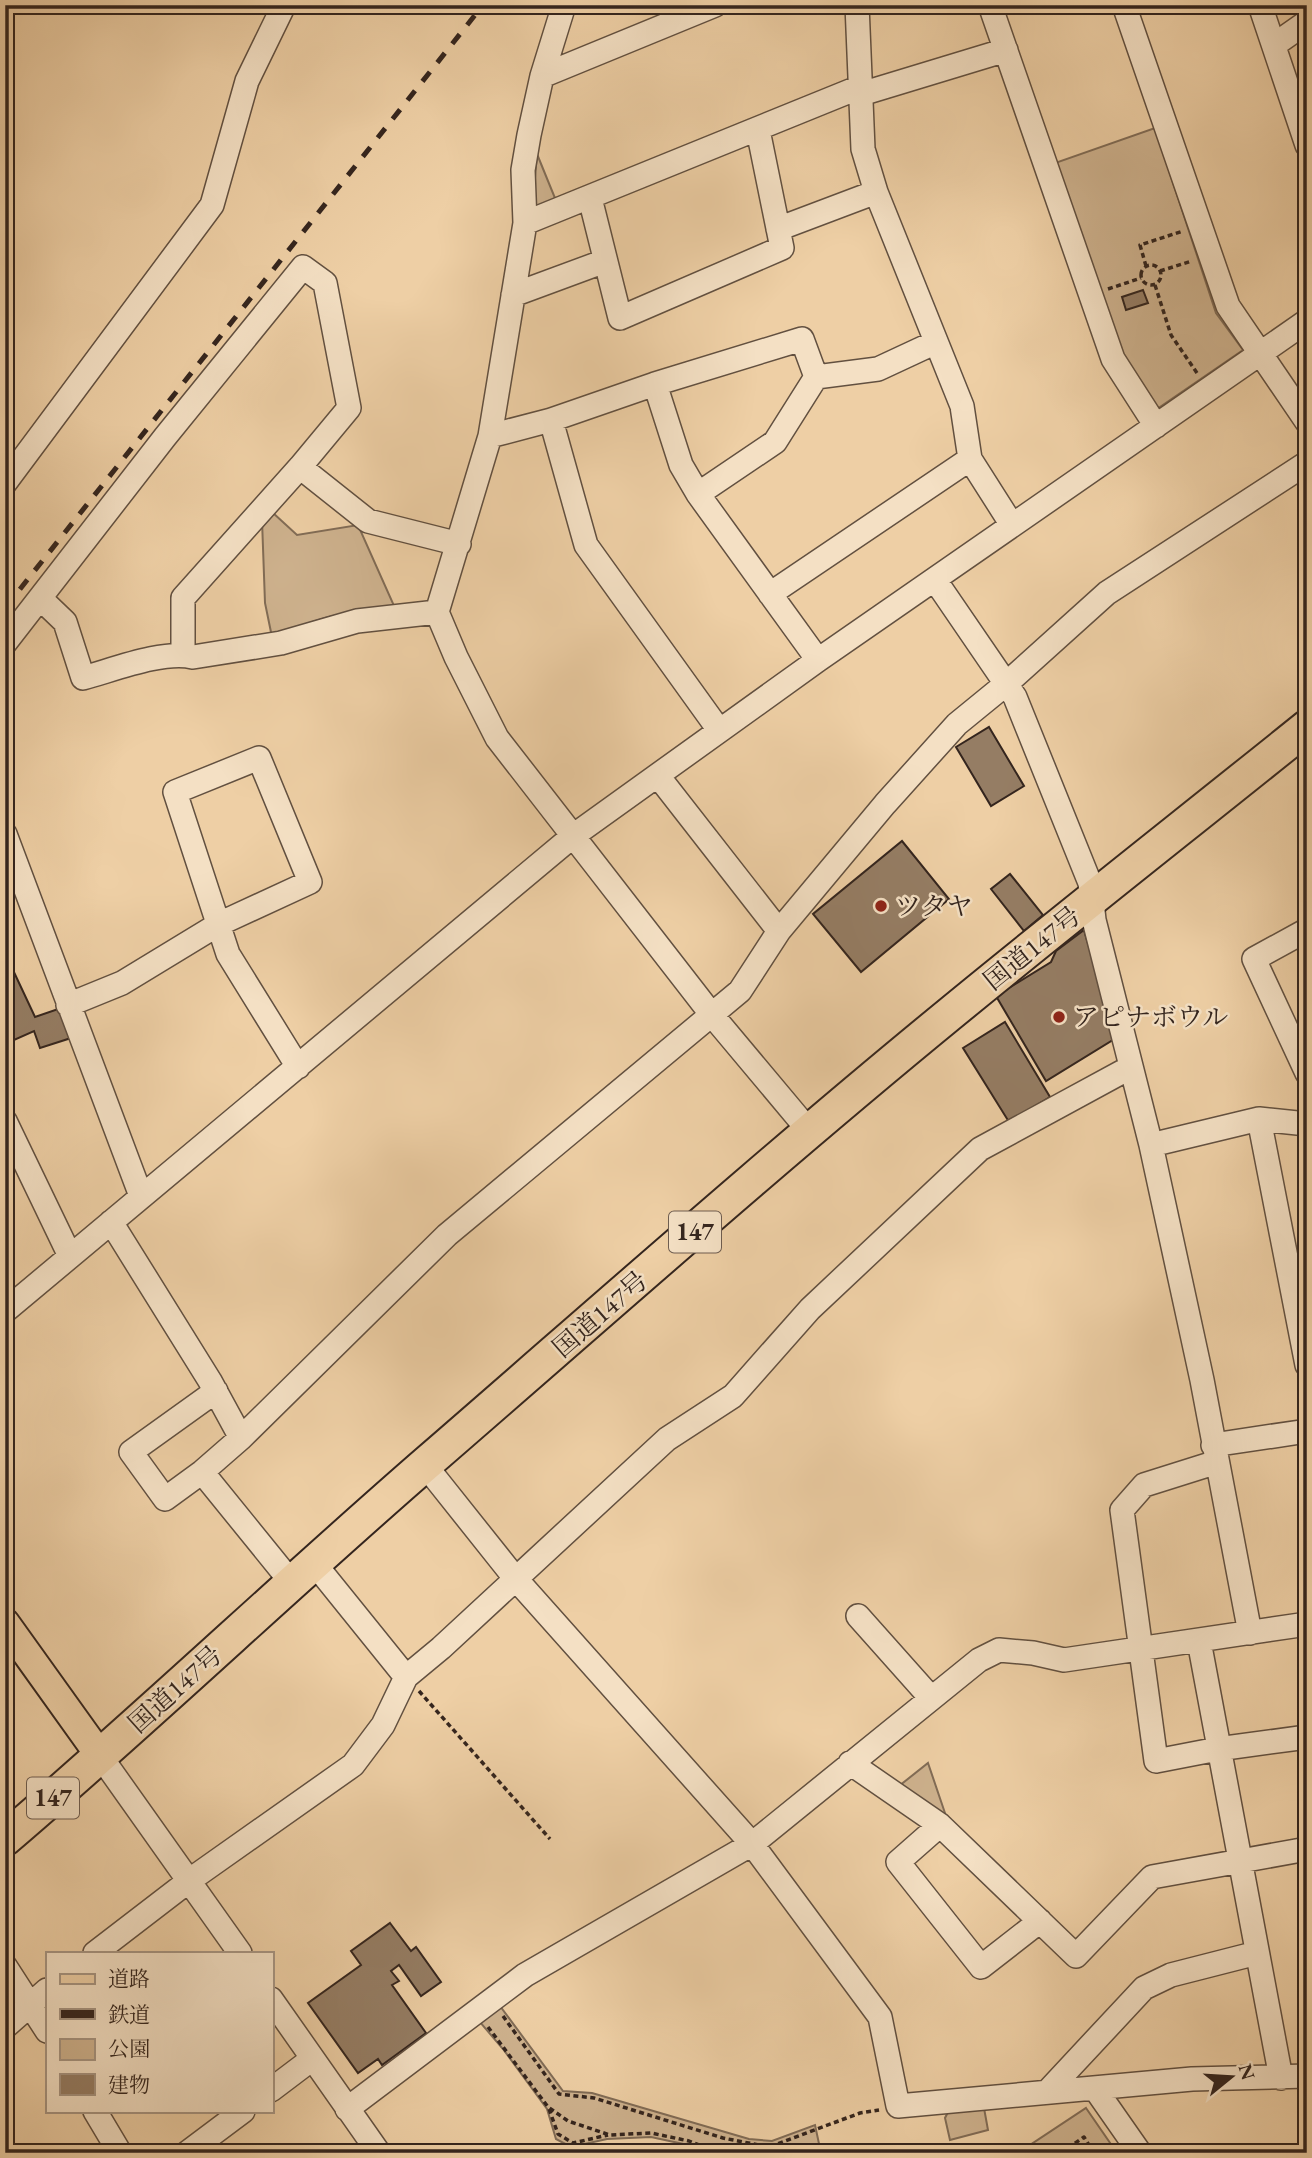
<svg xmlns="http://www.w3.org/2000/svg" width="1312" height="2158" font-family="'EB Garamond','Noto Serif JP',serif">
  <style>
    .green { fill: #ceb28e; stroke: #816c56; stroke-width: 2 }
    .building { fill: #957d64; stroke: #34251e; stroke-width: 2 }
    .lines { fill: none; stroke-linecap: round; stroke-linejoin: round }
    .minor-casing { stroke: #625040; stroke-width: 26 }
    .major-casing { stroke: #34251e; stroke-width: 32 }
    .highway-casing { stroke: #34251e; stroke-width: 37 }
    .path { stroke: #34251e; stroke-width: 3.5; stroke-dasharray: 5 3.5; stroke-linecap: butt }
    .minor { stroke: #f4e0c4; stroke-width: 23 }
    .major { stroke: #eecfa5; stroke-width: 28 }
    .highway { stroke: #eecfa5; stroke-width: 33 }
    .rail { stroke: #34251e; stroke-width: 5; stroke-dasharray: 12 12; stroke-linecap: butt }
    .poi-dot { fill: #8f2418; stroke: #f4e0c4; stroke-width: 2.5 }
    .labels { text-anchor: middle; stroke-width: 5; stroke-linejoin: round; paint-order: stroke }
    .shield { fill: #f4e0c4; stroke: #6e5d50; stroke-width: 2 }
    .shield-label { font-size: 24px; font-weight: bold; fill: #34251e }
    .poi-label { font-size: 26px; fill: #34251e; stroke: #f4e0c4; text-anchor: start }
    .street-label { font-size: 26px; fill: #34251e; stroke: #f4e0c4 }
  </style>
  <rect width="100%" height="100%" fill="#eecfa5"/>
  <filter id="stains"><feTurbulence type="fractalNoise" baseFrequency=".00286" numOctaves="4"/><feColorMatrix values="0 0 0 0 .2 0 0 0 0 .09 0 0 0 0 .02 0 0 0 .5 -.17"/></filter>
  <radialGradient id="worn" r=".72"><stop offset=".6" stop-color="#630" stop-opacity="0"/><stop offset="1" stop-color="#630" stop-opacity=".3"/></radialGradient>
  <path class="green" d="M1155,128l61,185 27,37 -86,59 -35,-53 -67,-193z
    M537,154l20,49 -25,11z
    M272,512l25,23 61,-10 37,83c-50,2 -77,10 -123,29l-7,-34 -3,-83z
    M928,1763l18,53 -47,-30z
    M500,2006l63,85 29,2 157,46 23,2 43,-16 6,28h-115l-18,-8 -37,-8 -44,2 -36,8 -15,-8 -9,-30 -44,-60 -24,-28z
    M984,2108l4,22 -38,10 -5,-22 4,-8z
    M1086,2108l31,45h-99z"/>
  <path class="building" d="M1143,290l5,13 -22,7 -4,-13z
    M989,727l35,59 -33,20 -35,-59z
    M902,841l47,58 -88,73 -48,-58z
    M1010,874l33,41 -19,16 -33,-42z
    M1084,930l32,108 -70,43 -50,-85 55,-34 5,-11z
    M5,953l30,64 26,-9 10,30 -31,10 -6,-17 -29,13z
    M1005,1022l45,75 -41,25 -46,-74z
    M390,1923l21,28 5,-4 25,35 -20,14 -22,-31 -8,6 8,10 -7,4 34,48 -44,32 -4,-6 -20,14 -50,-70 53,-38 -10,-14z"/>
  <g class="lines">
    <g class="minor-casing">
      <path id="minor" d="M564,5l-22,71 -13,59 -6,35 2,53 -35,213 -53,176 19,45 41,81 215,277 98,117
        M857,5l6,144 13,43 86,214 8,53 42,66
        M990,5l123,354 43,67
        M1124,5l104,301 79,116
        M1260,5l47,140
        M1274,45l33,-23
        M542,76l173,-71
        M590,198l30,120 162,-70 -24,-118
        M525,223l335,-136 11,4 135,-41
        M778,229l98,-37
        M513,295l92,-34
        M655,384l26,81 17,29 120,166
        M551,420l35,125 133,185
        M490,436l61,-16 104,-36 147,-45 14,38 62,-8 58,-27
        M300,467l68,54 91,23
        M5,483l207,-278 35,-124 37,-76
        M698,494l77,-52 41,-65
        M935,580l80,117 75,186 4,37 57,225 51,235 48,253
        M770,594l200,-135
        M41,599l24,23 18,56c30,-8 80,-28 110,-21l88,-14 76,-22 80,-9
        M5,643l160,-206 138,-170 22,16 24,125 -49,59 -117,131v57
        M658,776l121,155
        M5,834l136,362
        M1307,930l-53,29 53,114
        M68,1005l54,-22 97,-59 91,-42 -51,-124 -84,34 53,162 70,113
        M1259,1119l48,246
        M5,1121l65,135
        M1151,1145l108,-26 48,5
        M111,1222l99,159 31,57
        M5,1311l568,-475 245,-176 489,-339
        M216,1391l-85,61 34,47 37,-27 39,-34 206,-203 293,-244 39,-60 106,-127 72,-80 49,-40 101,-91 200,-130
        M1213,1445l94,-14
        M1217,1462l-73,23 -22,25 34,251 62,-12 89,-12
        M425,1465l90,113 237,266 128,173 18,89 294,-27 115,-3
        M202,1472l90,111
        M314,1563l92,114
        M858,1616l73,82
        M1199,1641l82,437
        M101,1757l139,196
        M850,1763l90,62 136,131 76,-79 155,-28
        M940,1825l-42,37 83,105 59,-46
        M95,1953l95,-73 163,-115 30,-40 23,-48 35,-29 226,-209 66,-43 77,-87 170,-160 151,-82
        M5,1966l42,65
        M271,1999l108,154
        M5,2027l42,-37
        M271,2090l41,-31
        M1096,2090l44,63
        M1047,2092l97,-104 27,-13 86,-22
        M347,2109l178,-134 227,-131 227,-184 20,-10 34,3 31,7 243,-36
        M95,2111l25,42
        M187,2153l56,-42"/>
    </g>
    <g class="major-casing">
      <path id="major" d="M5,1623l96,134"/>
    </g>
    <g class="highway-casing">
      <path id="highway" d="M5,1839c144,-123 281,-254 424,-378 173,-150 345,-303 522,-448 118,-97 238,-191 356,-286"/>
    </g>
    <path class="path" d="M1141 275a10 10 0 1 1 20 0a10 10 0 1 1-20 0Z
      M1146,266l-6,-21 43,-14
      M1160,271l32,-10
      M1155,285l16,50 26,38
      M1108,289l33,-11
      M419,1691l131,148
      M503,2016l56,78 35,4 129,40 46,9 91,-34 19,-3
      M488,2027l60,80 20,14 42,14 41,-2 38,8 30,12
      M549,2109l9,25 15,9 35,-8
      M516,2153l2,-6
      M1061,2153l23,-16 10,16"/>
    <use href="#minor" class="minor"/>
    <use href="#major" class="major"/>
    <use href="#highway" class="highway"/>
    <path class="rail" d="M5,608l478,-603"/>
  </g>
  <g class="poi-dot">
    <circle cx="881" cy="906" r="7"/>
    <circle cx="1059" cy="1017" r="7"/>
  </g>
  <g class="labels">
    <g class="shield">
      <rect x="669" y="1211.5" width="52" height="41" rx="5"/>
      <rect x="27" y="1777.5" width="52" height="41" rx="5"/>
    </g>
    <g class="shield-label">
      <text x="695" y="1240">147</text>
      <text x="53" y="1806">147</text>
    </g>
    <g class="poi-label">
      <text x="895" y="915">ツタヤ</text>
      <text x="1073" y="1026">アピナボウル</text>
    </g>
    <g class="street-label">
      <text transform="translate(1032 948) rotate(-39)" y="9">国道147号</text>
      <text transform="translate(600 1314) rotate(-41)" y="9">国道147号</text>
      <text transform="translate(175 1689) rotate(-42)" y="9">国道147号</text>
    </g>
  </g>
  <rect width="1312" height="2158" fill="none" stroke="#eecfa5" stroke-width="28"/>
  <rect x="7" y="7" width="1298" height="2144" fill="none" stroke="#34251e" stroke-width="3.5"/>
  <rect x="14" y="14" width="1284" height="2130" fill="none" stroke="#34251e" stroke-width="2"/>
  <rect x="46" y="1952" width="228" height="161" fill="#f4e0c4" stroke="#a79582" stroke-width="2"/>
  <rect x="60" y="1974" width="35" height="10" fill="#eecfa5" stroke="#a79582" stroke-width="2"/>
  <text x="108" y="1986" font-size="21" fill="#34251e">道路</text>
  <rect x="60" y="2009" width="35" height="10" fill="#34251e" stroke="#a79582" stroke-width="2"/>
  <text x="108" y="2022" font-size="21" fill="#34251e">鉄道</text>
  <rect x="60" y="2039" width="35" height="21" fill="#ceb28e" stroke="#a79582" stroke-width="2"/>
  <text x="108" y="2056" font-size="21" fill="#34251e">公園</text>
  <rect x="60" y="2074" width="35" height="21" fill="#957d64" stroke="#a79582" stroke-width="2"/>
  <text x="108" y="2092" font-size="21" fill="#34251e">建物</text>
  <g transform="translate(1231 2077) rotate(72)" stroke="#f4e0c4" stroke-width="5" paint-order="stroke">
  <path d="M0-5L12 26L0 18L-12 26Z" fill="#34251e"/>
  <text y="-10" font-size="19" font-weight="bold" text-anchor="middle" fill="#34251e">N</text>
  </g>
  <rect width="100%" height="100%" filter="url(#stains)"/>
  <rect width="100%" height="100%" fill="url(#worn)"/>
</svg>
